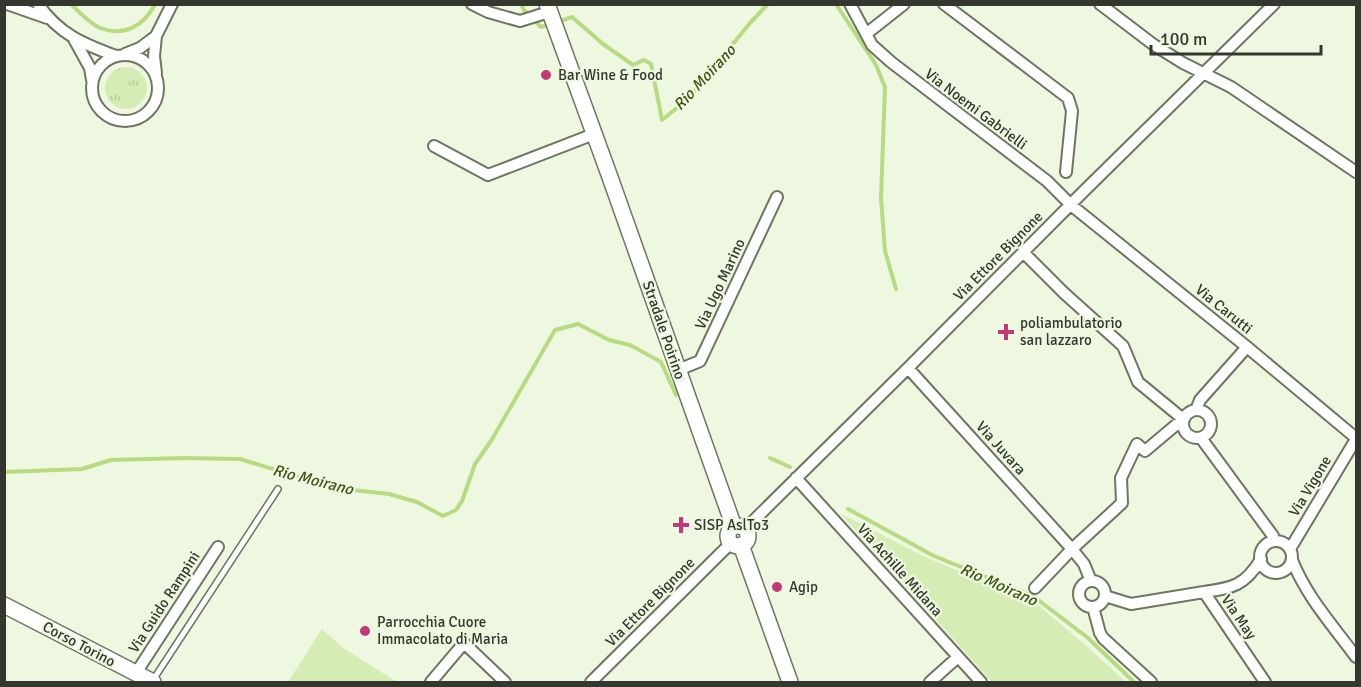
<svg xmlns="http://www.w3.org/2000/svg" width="1361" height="687" font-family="Signika,sans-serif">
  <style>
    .grass { fill: url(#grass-tufts) }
    .green { fill: #d5edb5 }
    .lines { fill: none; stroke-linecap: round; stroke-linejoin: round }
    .stream { stroke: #b7db81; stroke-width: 4 }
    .lane-casing { stroke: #6e7662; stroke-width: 8 }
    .street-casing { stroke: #6e7662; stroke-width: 14 }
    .secondary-casing { stroke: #6e7662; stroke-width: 18 }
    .lane { stroke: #fff; stroke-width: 5 }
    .street { stroke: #fff; stroke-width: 10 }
    .secondary { stroke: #fff; stroke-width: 15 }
    .poi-dot { fill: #c03979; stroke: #eef8e1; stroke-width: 2 }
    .labels { text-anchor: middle; stroke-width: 4.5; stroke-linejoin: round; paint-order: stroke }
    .poi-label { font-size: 15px; fill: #33372e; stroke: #eef8e1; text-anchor: start }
    .street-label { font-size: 15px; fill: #33372e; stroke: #eef8e1 }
    .water-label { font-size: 16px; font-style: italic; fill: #3f5415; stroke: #eef8e1 }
  </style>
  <defs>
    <pattern id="grass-tufts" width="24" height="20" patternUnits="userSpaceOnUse" patternTransform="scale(1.5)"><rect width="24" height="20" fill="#d5edb5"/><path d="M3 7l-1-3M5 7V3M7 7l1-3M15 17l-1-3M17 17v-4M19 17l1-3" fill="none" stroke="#b7cc9c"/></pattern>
  </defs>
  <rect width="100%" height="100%" fill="#eef8e1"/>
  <path class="grass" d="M105 88a21 21 0 1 1 42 0a21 21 0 1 1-42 0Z"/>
  <path class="green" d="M840,513l79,41 32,14 56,22 31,15 53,45 35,32h-134z
    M322,629l21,19 54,34h-109z"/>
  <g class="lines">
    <path class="stream" d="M71,4c9,9 18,19 29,24 24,9 44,-2 55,-24
      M521,4l3,6 17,17 10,-3
      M836,4l40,61 9,22 -4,111 4,53 11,38
      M558,22l14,-5 31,27 30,21 11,-5 7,4 11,56 26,-21 62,-76 18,-19
      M770,458l20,9
      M4,472l78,-3 29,-9 74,-2 55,1 95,29 54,6 28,8 26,14 13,-6 6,-9 13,-37 16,-23 64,-111 23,-6 31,16 21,5 31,17 15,33
      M848,509l86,47 99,40 55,42 46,44"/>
    <g class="lane-casing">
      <path id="lane" d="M153,680l125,-191"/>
    </g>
    <g class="street-casing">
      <path id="street" d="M7,4l40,14
        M38,4c21,30 45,40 78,52
        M472,4l16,8 32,9 29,-9
        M850,4l22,41 19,17 156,119 24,24 176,142 109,91
        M944,4l124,94 4,13 -6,61
        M1100,4l54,41 29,18 48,24 125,85
        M866,34l38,-30
        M74,39l16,29 2,12
        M125,54l15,-6 16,-12
        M92 88a33 33 0 1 1 66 0a33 33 0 1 1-66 0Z
        M156,73l-2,-17 2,-20 16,-32
        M434,146l54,29 106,-41
        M1023,252l41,41 59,53 15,36 45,37 -38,32 -8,-7 -16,34 1,25 -50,46 -37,39
        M908,368l164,181 12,15 7,17
        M678,370l22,-9 77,-164
        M1183 424a14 14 0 1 1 28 0a14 14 0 1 1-28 0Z
        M1196,410l4,-10 47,-53
        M1201,438l72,98v5
        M796,478l185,204
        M745,529l163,-161 176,-177 190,-187
        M1260 557a16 16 0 1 1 32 0a16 16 0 1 1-32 0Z
        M1290,549l66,-110
        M1292,560c14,36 42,67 64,97
        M1079 594a13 13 0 1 1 26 0a13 13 0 1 1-26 0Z
        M1204,592c28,-4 41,-6 57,-33
        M1105,596l26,8 73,-12 61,90
        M1093,607l7,26 3,5 48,44
        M136,673l82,-126
        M431,682l33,-39 41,39
        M591,682l140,-139
        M930,682l28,-25"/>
    </g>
    <g class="secondary-casing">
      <path id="secondary" d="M547,4l64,176 123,347
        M728 536a10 10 0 1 1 20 0a10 10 0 1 1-20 0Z
        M741,545l49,137
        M4,605l149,77"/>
    </g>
    <use href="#lane" class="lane"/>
    <use href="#street" class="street"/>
    <use href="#secondary" class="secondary"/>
  </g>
  <g class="poi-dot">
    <circle cx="546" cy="75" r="6"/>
    <path d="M1003 323h6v6h6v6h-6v6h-6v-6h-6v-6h6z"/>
    <path d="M678 516h6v6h6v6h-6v6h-6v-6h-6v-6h6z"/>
    <circle cx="777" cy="587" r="6"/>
    <circle cx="365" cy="631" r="6"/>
  </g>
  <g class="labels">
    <g class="poi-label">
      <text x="558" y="80">Bar Wine &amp; Food</text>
      <text x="1020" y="328">poliambulatorio<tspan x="1020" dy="17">san lazzaro</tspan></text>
      <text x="694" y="530">SISP AslTo3</text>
      <text x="789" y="592">Agip</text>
      <text x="377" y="627">Parrocchia Cuore<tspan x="377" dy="17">Immacolato di Maria</tspan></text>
    </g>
    <g class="street-label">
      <text transform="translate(976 109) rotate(37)" y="5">Via Noemi Gabrielli</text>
      <text transform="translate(998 256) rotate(-45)" y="5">Via Ettore Bignone</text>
      <text transform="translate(720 284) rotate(-65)" y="5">Via Ugo Marino</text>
      <text transform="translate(1224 309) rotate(39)" y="5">Via Carutti</text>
      <text transform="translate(664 330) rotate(71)" y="5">Stradale Poirino</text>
      <text transform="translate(1001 448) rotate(48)" y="5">Via Juvara</text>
      <text transform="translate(1310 486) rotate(-59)" y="5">Via Vigone</text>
      <text transform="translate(900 570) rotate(48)" y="5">Via Achille Midana</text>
      <text transform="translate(164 602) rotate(-57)" y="5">Via Guido Rampini</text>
      <text transform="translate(650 602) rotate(-45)" y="5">Via Ettore Bignone</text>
      <text transform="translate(1239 617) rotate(56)" y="5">Via May</text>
      <text transform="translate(79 644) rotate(28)" y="5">Corso Torino</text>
    </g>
    <g class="water-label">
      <text transform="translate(704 77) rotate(-47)" y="6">Rio Moirano</text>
      <text transform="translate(313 479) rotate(14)" y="6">Rio Moirano</text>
      <text transform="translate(999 584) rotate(24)" y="6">Rio Moirano</text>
    </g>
  </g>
  <rect width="1361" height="687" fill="none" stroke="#33372e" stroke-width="12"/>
  <path d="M1151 45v9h170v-9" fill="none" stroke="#33372e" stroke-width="3"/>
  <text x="1160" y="45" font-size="18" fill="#33372e" stroke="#eef8e1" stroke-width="4.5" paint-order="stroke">100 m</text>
</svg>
